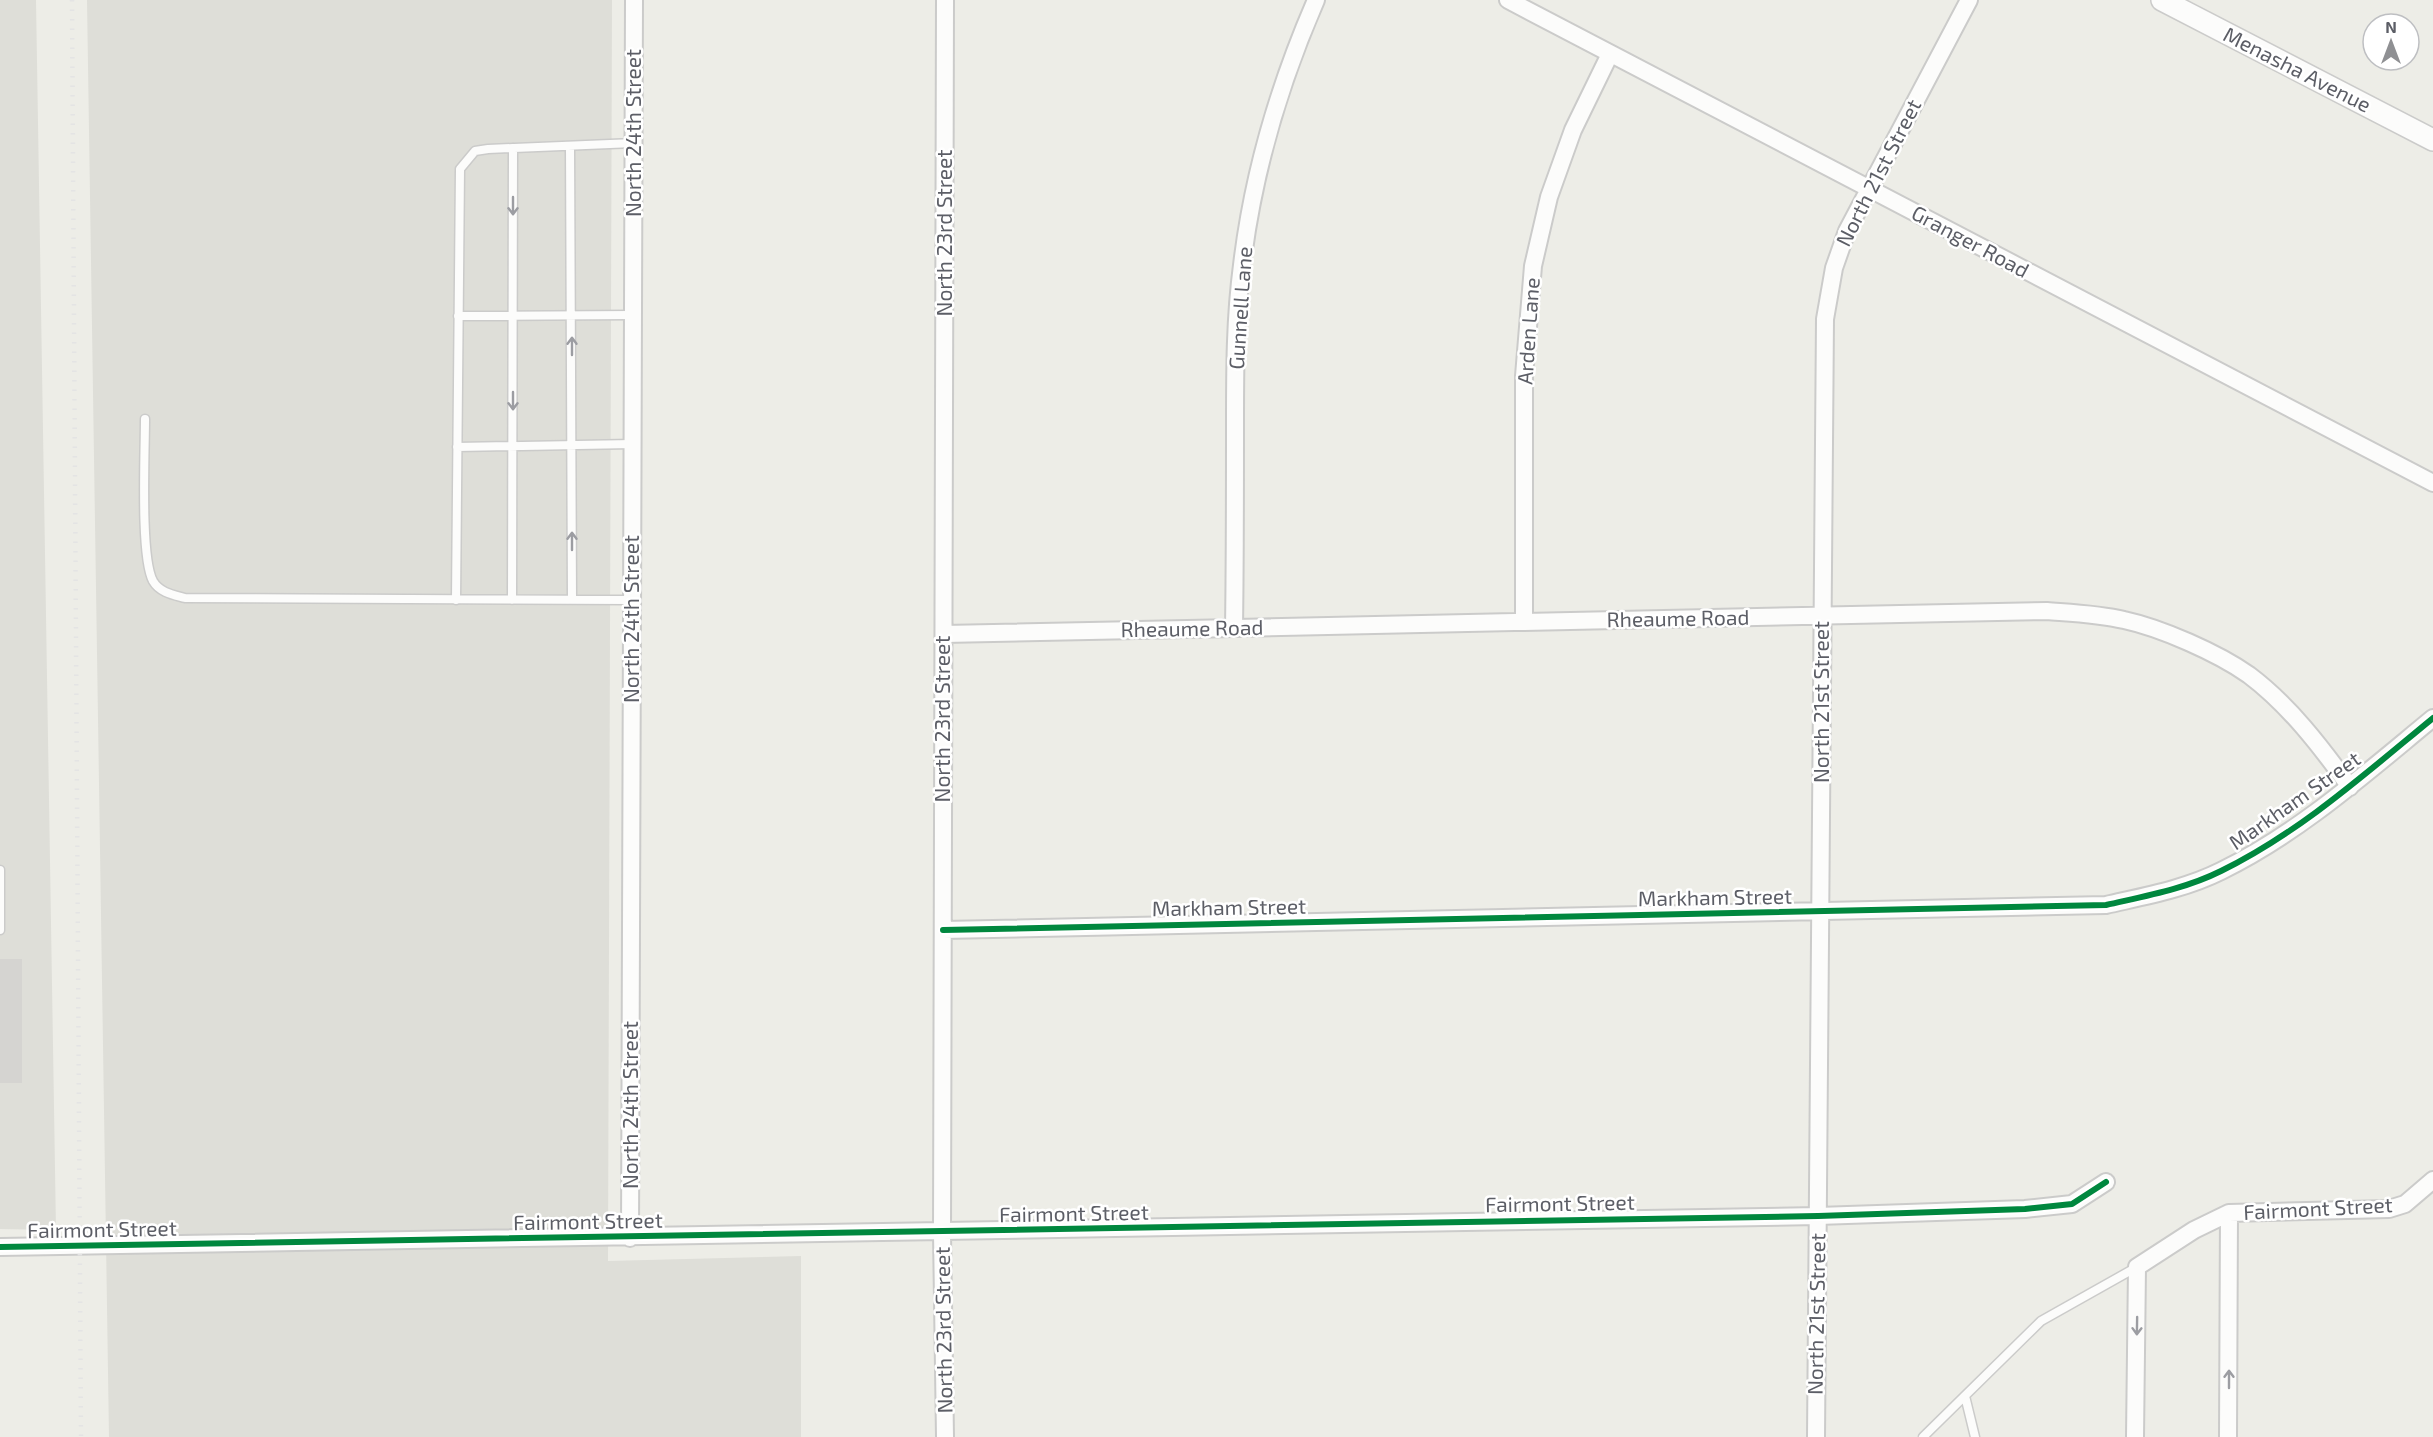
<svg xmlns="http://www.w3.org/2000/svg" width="2433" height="1437" font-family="'Exo 2',sans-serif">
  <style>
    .industrial { fill: #deded8 }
    .building { fill: #d5d4d1 }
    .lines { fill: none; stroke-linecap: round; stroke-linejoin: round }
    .service-casing { stroke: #cbcbca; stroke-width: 11 }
    .minor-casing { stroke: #cbcbca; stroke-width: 20 }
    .tertiary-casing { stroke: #cbcbca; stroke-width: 24 }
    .service { stroke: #fcfcfb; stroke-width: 8 }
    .minor { stroke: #fcfcfb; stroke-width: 16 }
    .tertiary { stroke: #fcfcfb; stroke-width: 21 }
    .rail { stroke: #e4e4e4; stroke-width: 4.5; stroke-dasharray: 1.5 8; stroke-linecap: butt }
    .cycleway-casing { stroke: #fff; stroke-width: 10 }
    .cycleway { stroke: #00873e; stroke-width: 6 }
    .oneway { stroke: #9c9da2 }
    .labels { text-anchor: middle; stroke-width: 5; stroke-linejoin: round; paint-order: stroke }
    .street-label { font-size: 21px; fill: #5c5e66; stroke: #fff }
  </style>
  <rect width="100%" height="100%" fill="#edede7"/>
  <path class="industrial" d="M0,0h36l20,1230 -56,-1z
    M87,0h525l-4,1261 193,-5v181h-692z"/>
  <path class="building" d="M0,959h22v124h-22z"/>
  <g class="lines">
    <g class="service-casing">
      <path id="service" d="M570,146l2,453
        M458,316l175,-1
        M145,419c0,33 -5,138 8,162 7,12 21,14 32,17l447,2
        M457,447l176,-3
        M456,600l4,-431 15,-18 13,-2 146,-6
        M512,600l1,-452
        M0,870v60
        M1965,1396l10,41
        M1923,1437l118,-116 96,-54"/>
    </g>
    <g class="minor-casing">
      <path id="minor" d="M945,0l-3,1233 3,204
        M1508,0l925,483
        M1524,622v-246l9,-110 16,-69 24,-67 37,-76
        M1234,628c1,-68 1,-136 1,-204 0,-53 0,-106 7,-159 11,-92 37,-180 74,-265
        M944,634l1103,-23c26,2 52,3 77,9 37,8 94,33 125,55 40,30 72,72 101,112
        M943,930l1163,-25c39,-9 79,-16 115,-34 78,-38 145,-98 212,-153
        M630,1238l4,-1238
        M0,1247l1818,-31 207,-7 47,-5 34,-22
        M1816,1437l9,-1118 9,-51 13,-37 122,-231
        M2135,1437l2,-170 57,-37 35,-17 160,-4 16,-5 28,-24
        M2228,1437l1,-224"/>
    </g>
    <g class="tertiary-casing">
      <path id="tertiary" d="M2162,0l271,140"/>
    </g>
    <use href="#service" class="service"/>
    <use href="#minor" class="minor"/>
    <use href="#tertiary" class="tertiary"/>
    <path class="rail" d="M72,0l9,1437"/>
    <g class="cycleway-casing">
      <path id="cycleway" d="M943,930l1163,-25c39,-9 79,-16 115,-34 78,-38 145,-98 212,-153
        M0,1247l1818,-31 207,-7 47,-5 34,-22"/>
    </g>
    <use href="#cycleway" class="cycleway"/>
  </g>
  <defs><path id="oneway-shaft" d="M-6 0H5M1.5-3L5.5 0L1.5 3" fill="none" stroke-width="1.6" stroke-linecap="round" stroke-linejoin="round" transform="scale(1.5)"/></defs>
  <g class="oneway">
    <use href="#oneway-shaft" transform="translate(513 206) rotate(90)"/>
    <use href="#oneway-shaft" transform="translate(572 346) rotate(-90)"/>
    <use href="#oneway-shaft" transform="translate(513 401) rotate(90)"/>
    <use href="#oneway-shaft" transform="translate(572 541) rotate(-90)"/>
    <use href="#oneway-shaft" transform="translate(2137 1326) rotate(91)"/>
    <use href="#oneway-shaft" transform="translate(2229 1379) rotate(-90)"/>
  </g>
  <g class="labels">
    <g class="street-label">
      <text transform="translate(2297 70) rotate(27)" y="7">Menasha Avenue</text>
      <text transform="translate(634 133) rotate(-90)" y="7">North 24th Street</text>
      <text transform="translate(1879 173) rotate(-63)" y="7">North 21st Street</text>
      <text transform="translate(945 233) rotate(-90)" y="7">North 23rd Street</text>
      <text transform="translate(1970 242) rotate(28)" y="7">Granger Road</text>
      <text transform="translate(1241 308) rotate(-86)" y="7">Gunnell Lane</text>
      <text transform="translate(1529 331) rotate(-86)" y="7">Arden Lane</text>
      <text transform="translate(632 619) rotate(-90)" y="7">North 24th Street</text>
      <text transform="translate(1678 619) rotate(-1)" y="7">Rheaume Road</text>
      <text transform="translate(1192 629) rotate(-1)" y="7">Rheaume Road</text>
      <text transform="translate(1822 702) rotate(-90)" y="7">North 21st Street</text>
      <text transform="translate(943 719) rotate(-90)" y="7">North 23rd Street</text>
      <text transform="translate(2295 801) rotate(-35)" y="7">Markham Street</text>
      <text transform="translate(1715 898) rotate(-1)" y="7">Markham Street</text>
      <text transform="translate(1229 908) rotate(-1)" y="7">Markham Street</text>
      <text transform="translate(631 1105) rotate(-90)" y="7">North 24th Street</text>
      <text transform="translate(1560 1204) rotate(-1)" y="7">Fairmont Street</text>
      <text transform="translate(2318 1209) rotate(-3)" y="7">Fairmont Street</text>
      <text transform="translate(1074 1214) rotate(-1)" y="7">Fairmont Street</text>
      <text transform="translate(588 1222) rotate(-1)" y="7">Fairmont Street</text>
      <text transform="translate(102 1230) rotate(-1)" y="7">Fairmont Street</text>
      <text transform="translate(1817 1314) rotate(-89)" y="7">North 21st Street</text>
      <text transform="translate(944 1330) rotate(-91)" y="7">North 23rd Street</text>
    </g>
  </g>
  <g transform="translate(2391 42)"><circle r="28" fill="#ffffff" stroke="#bebfc2" stroke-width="1.5"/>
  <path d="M0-4.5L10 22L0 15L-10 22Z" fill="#8f9093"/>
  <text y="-9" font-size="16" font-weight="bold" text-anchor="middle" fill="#5c5e66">N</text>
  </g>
</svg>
